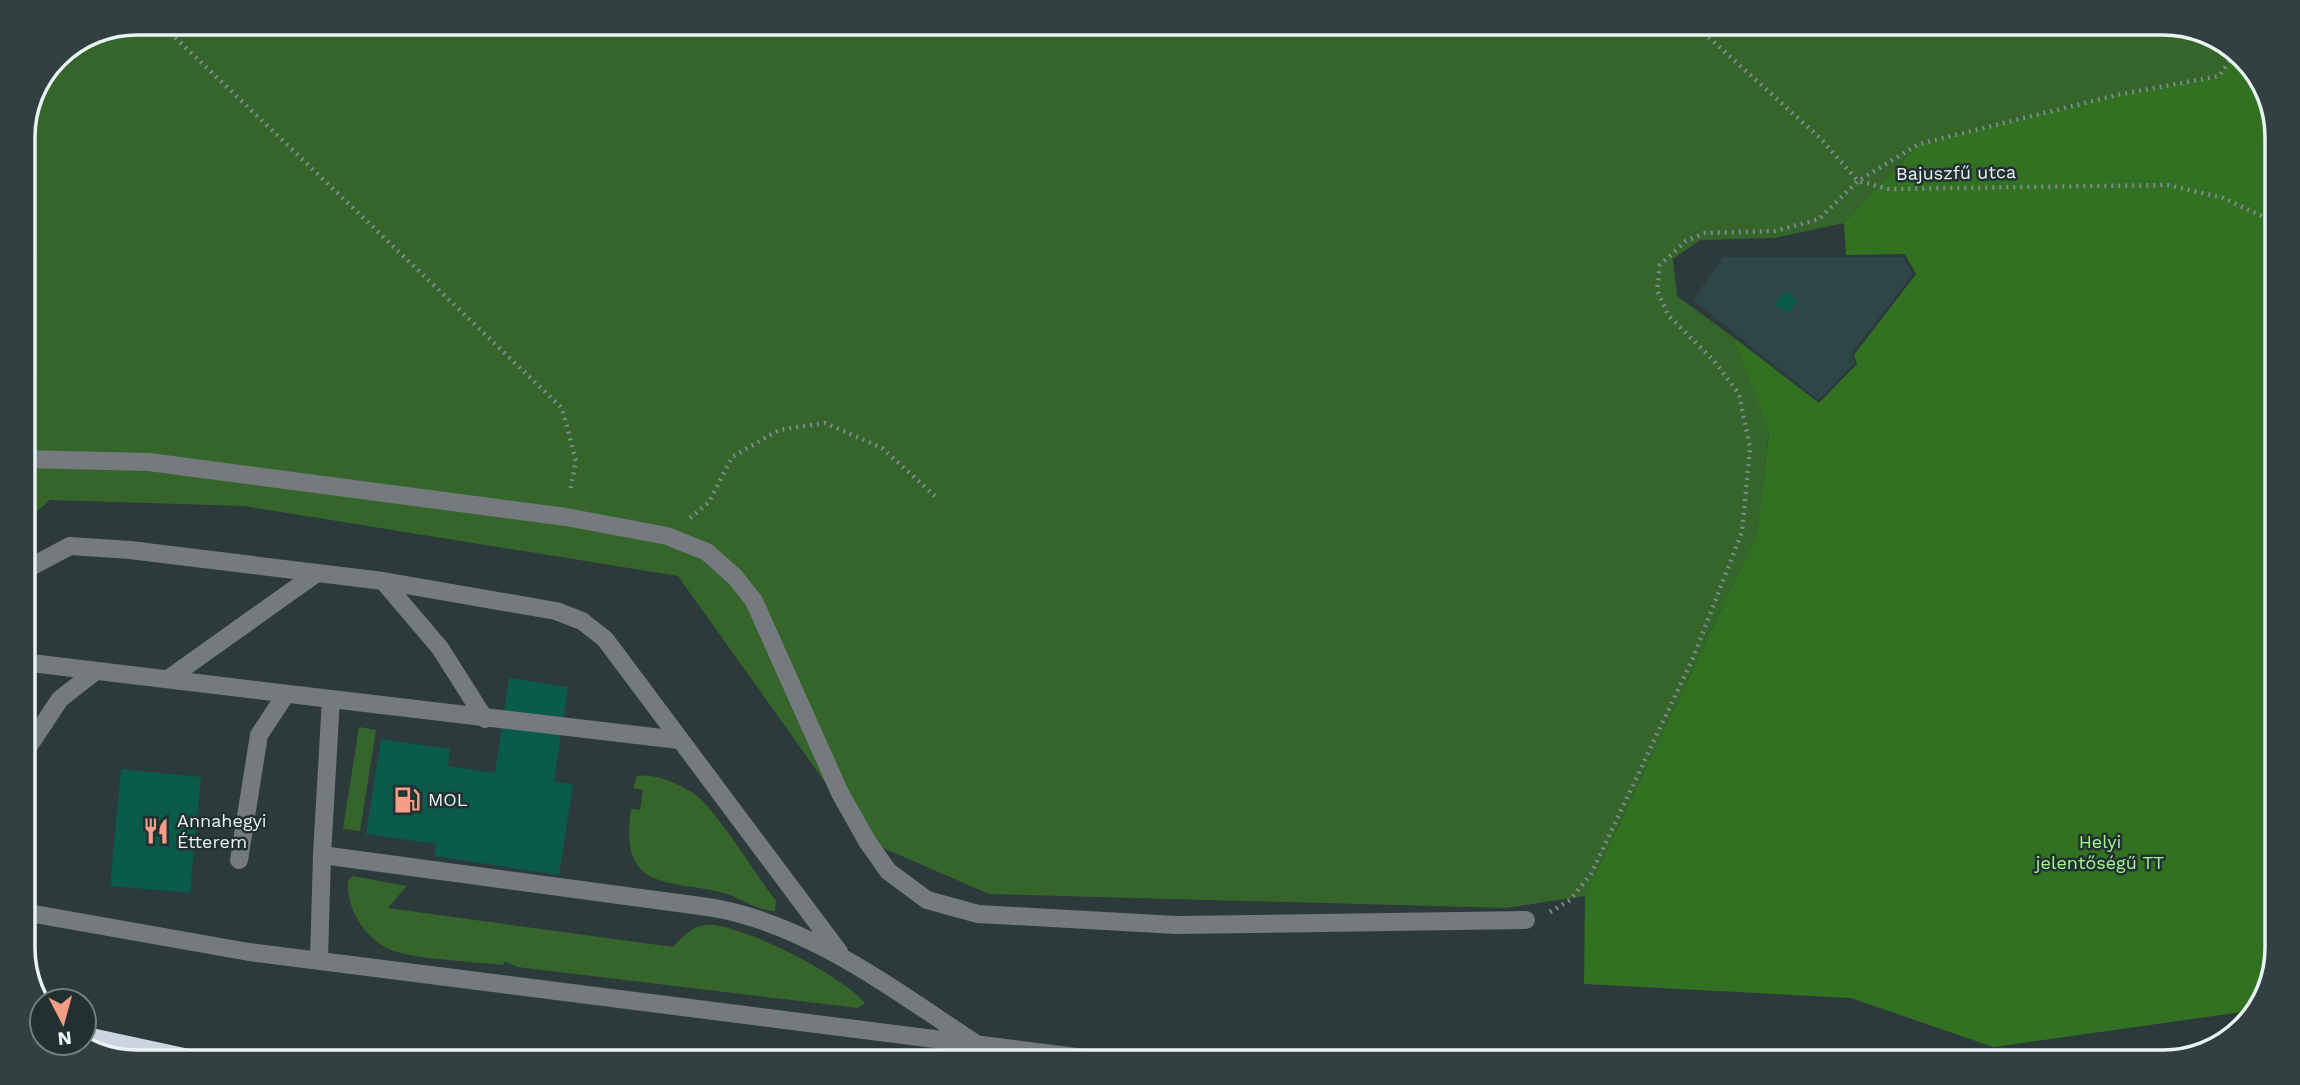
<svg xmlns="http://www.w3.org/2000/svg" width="2300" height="1085" font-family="'Work Sans',sans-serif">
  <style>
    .built { fill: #2f4648 }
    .green { fill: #35652a }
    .forest { fill: #327022 }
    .building { fill: #0a5b4b }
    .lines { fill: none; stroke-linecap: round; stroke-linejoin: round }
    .path { stroke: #7d898b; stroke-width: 4.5; stroke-dasharray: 2 5; stroke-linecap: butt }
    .minor { stroke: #757a7e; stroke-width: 18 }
    .highway { stroke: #cad5df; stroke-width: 21 }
    .labels { text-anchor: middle; stroke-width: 5; stroke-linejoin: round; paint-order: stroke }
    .street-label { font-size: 18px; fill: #eaf3f4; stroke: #223032 }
    .poi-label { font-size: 18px; fill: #eaf3f4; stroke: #223032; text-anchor: start }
    .park-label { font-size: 18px; fill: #a5f992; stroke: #223032 }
    .rim { fill: none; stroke: #eaf3f4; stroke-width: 3.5 }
  </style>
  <rect width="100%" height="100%" fill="#2c3a3c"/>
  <path class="built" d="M1723,257h180l10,17 -62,80 4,9 -37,37 -125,-100z"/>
  <path class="green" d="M137,23h2026l50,11 45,39 19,56v819l-11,50 -11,12 -262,37 225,-971 -101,19 -198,49 -75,79 -69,15 -75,2 -27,19 4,37 56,41 36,94 -12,103 -172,362 -79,12 -517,-14 -122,-53 -189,-265 -434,-70 -194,-6 -27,23v-394l33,-73z
    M359,727l17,3 -16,101 -17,-2z
    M637,776c18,-3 41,7 56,17 21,13 65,85 83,108l-1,10c-18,0 -34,-13 -51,-18 -58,-14 -105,-1 -93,-84l9,1 3,-20 -10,-2z
    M353,876l54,10 -19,22 285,39c11,-12 22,-24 40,-22 38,4 128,50 152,78l-7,5 -341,-41 -13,-6v4c-27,-3 -92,-6 -113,-15 -26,-11 -45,-41 -43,-69z"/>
  <path class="forest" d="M2235,53l23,20 19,56v819l-11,50 -11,12 -262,37 -142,-49 -267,-14 1,-88 172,-362 12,-102 -36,-95 86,66 38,-39 -3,-9 62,-81 -11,-20 -59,1 -2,-32 75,-79 198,-49 102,-19z"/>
  <path class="building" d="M1784,291l14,9 -9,13 -14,-8z
    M509,678l59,9 -14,94 19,4 -14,90 -125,-19 2,-12 -70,-10 15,-95 69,10 -2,17 47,7z
    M121,769l80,8 -11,116 -80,-7z"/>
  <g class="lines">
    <path class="path" d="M160,23l402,385 14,53 -6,31
      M1693,23l128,116 37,42 31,8 279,-4 55,13 54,25
      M690,518l19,-16 23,-45 47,-27 46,-7 57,25 53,48
      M23,865l14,24
      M1550,912l20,-12 21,-26 102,-216 49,-126 8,-84 -11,-54 -25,-33 -46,-46 -11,-25 3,-25 26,-24 19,-8 70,-2 44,-12 39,-38 61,-37 198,-49 102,-19 16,-23"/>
    <path class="minor" d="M23,459l126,3 417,55 101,19 40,16 28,25 19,24 86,192 27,48 21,30 39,29 51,14 198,11 350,-5
      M23,571l47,-25 60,4 253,31 173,30 26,10 23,18 234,313
      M383,581l57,67 45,71
      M23,662l308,37 -9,156 386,52c98,15 186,83 267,136
      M168,679l149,-106
      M331,699l348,41
      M23,755l37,-56 36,-28
      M239,860l20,-125 27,-41
      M23,912l226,40 851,108
      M319,959l3,-104"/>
    <path class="highway" d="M84,1037l116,25
      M1100,1060l13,2"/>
  </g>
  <defs>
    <g id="fuel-bare" transform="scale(2.1)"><path d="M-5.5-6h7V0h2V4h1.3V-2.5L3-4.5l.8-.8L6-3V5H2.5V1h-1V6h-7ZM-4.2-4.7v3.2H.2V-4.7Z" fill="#f49e87" stroke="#223032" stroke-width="2.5" paint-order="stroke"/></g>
    <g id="restaurant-bare" transform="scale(2.1)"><path d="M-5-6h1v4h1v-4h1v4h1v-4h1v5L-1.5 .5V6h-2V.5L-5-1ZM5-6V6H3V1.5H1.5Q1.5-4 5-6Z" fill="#f49e87" stroke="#223032" stroke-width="2.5" paint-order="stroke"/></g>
  </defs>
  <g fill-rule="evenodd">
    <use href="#fuel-bare" x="407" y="800"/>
    <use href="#restaurant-bare" x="156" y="831"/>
  </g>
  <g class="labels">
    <g class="street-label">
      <text transform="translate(1956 173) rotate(-1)" y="6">Bajuszfű utca</text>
    </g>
    <g class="poi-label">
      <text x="428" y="806">MOL</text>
      <text x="177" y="827">Annahegyi<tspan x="177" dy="21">Étterem</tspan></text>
    </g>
    <g class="park-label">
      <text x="2100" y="848">Helyi<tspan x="2100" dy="21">jelentőségű TT</tspan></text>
    </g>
  </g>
  <path d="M0 0H2300V1085H0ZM137 35H2163A102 102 0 0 1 2265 137V948A102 102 0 0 1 2163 1050H137A102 102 0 0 1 35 948V137A102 102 0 0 1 137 35Z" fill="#324042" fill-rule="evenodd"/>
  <path class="rim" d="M137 35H2163A102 102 0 0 1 2265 137V948A102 102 0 0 1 2163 1050H137A102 102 0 0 1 35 948V137A102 102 0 0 1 137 35Z"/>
  <g transform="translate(63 1022) rotate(174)"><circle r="33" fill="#223032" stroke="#727e80" stroke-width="2"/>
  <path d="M0-5L12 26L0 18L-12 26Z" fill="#f49e87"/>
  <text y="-10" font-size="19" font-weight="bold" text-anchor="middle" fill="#eaf3f4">N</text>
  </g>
</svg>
